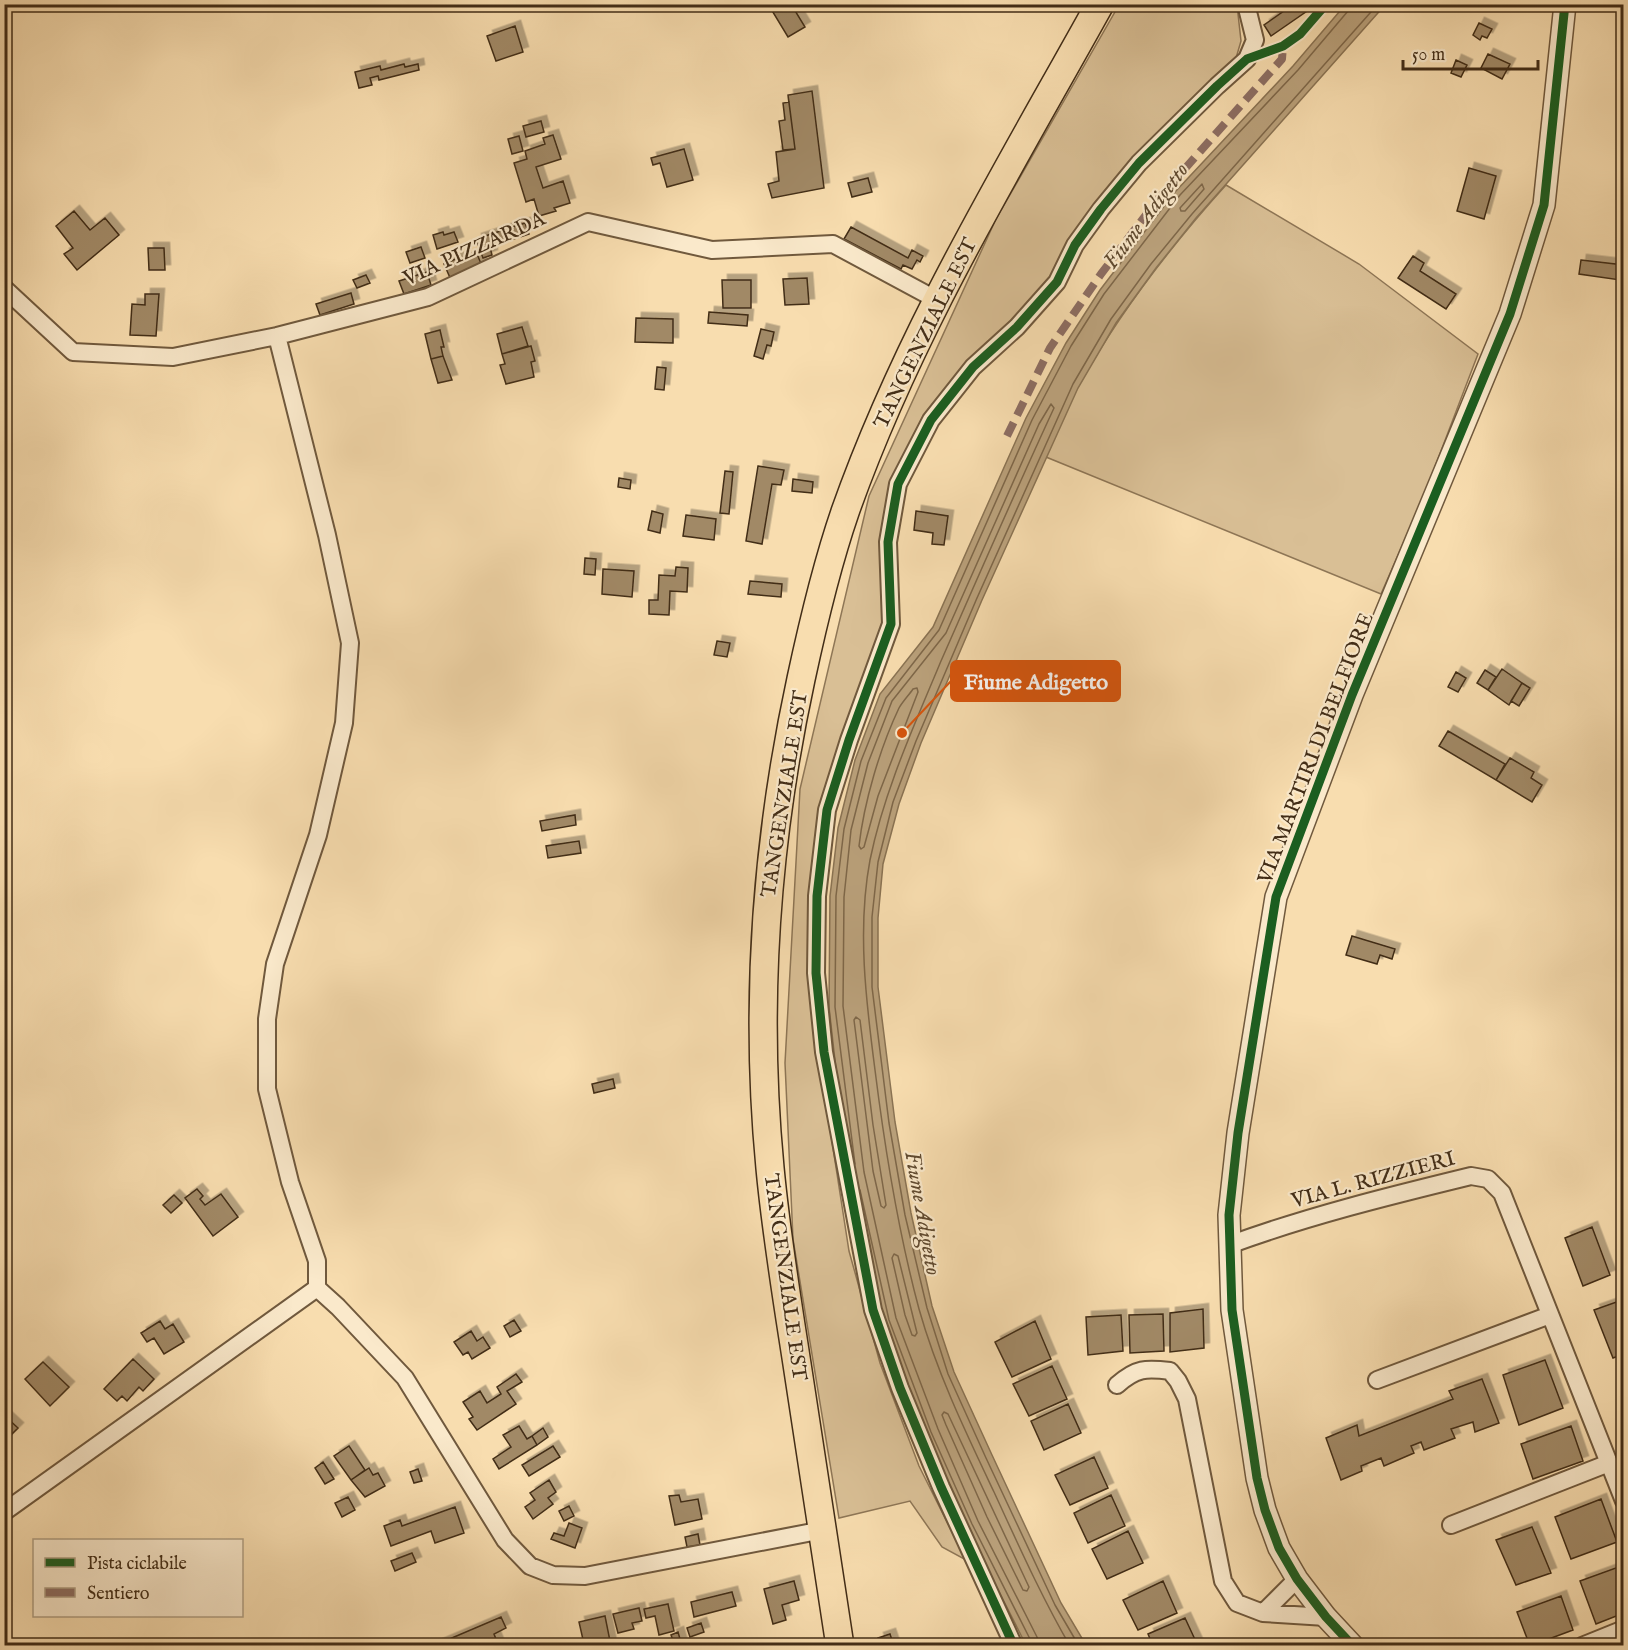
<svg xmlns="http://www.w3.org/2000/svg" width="1628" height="1650" font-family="'IM FELL English',serif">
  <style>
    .green { fill: #d9bf95; stroke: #8e7656; stroke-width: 1.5 }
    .water { fill: #baa17b; stroke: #8a7353; stroke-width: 1.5 }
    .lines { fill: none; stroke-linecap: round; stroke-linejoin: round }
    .shore { stroke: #7e6749; stroke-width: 1.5 }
    .building { fill: #a18966; stroke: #422d17; stroke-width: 1.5; filter: url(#shadow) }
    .minor-casing { stroke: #70593d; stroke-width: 20 }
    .tertiary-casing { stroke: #70593d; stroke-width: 24 }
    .primary-casing { stroke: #422d17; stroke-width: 30 }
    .minor { stroke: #fae9cb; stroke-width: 16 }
    .tertiary { stroke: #fae9cb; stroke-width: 21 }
    .primary { stroke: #f8ddaf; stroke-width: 27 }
    .quiet { stroke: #8d6e63; stroke-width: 8; stroke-dasharray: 15 8; stroke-linecap: butt }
    .cycleway-casing { stroke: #fae9cb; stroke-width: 13 }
    .cycleway { stroke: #1b5e20; stroke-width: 9 }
    .labels { text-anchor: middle; stroke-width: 4.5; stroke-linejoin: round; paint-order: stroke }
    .street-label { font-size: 21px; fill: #422d17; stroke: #fae9cb }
    .water-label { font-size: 22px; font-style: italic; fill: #604a30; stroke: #fae9cb }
    .leader { fill: none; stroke: #d7550d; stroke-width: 2 }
    .callout-dot { fill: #d7550d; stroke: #fae9cb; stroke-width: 2 }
    .callout { fill: #d7550d; stroke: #d7550d; stroke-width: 2 }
    .callout-label { font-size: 22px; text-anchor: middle; font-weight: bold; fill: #fff }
  </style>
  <defs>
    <filter id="shadow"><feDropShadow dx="5.5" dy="-5.5" stdDeviation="0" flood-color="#0004"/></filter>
  </defs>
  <rect width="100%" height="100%" fill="#f8ddaf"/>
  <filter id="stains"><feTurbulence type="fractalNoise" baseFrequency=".00333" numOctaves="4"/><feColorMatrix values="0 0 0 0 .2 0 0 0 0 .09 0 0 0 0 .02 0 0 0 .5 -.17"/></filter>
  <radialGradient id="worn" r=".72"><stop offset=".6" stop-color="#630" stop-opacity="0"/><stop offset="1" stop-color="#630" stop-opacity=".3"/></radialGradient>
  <path class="green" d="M1119,5h118l4,36 -7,24 -56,49 -124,166 -36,40 -123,160 -9,143 -64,182 -3,253 30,193 31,112 39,103 47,94 -24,-13 -32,-46 -71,17 -46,-279 -8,-176 15,-274 69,-293 127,-277z
    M1226,185l133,79 119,90 -55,144 -42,96 -335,-137c11,-24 20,-49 33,-72 41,-73 91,-138 147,-200z"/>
  <path class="water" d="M1345,5h40l-189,213 -40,50 -40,55 -38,65 -96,212 -61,143 -22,61 -16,60 -5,54v69l17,135 16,91 21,93 22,66 38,83 69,148 25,42h-60l-60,-118 -41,-93 -42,-112 -45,-235 -9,-80 1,-111 8,-68 17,-68 25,-66 53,-67 93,-209 40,-75 34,-53 75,-98 118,-126z"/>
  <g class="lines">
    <path class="shore" d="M1202,184l2,5 -19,22h-4l-1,-3z
      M917,688l1,4 -40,104 -14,51 -3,2 -2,-3c5,-44 21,-98 40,-138 4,-7 10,-13 14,-19z
      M856,1017l4,3 13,105 13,80 -2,3 -3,-2 -8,-35 -19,-151z
      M855,1164l-20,-157 1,-111 8,-67 17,-68 25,-63 53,-68 93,-210 39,-74 33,-52 76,-99 118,-125 50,-59 1,-7
      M860,1190l29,130 42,112 41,92 59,117v5
      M894,1254l4,2 19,77 -2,3 -3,-1 -7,-20 -13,-57z
      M944,1412l4,2 81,173 -2,4 -4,-1 -36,-73 -41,-92 -4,-10z
      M1039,1646l-2,-9 -59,-116 -40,-92 -42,-111 -32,-146 -21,-166 1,-109 7,-67 17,-67 24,-62 54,-68 93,-209 12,-20 3,4c-39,84 -76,169 -113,253 -27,65 -57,130 -71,199 -13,69 -4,141 5,210 10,80 23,161 44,239 18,64 47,124 75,183 24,52 47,104 76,154
      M1079,1646l-24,-41 -69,-147 -38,-84 -21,-66 -22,-93 -16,-92 -17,-136v-70l6,-55 15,-60 23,-61 61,-143 96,-214 38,-65 40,-55 41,-50 186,-210"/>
  </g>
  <path class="building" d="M340,4h26l-24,7z
    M768,4h23l14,23 -17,10z
    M1294,4h13l3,5 -39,27 -7,-11z
    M1479,23l13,6 -5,9 -5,-2 -2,4 -7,-5z
    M515,26l8,26 -27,9 -9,-25z
    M1488,54l22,10 -8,15 -21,-11z
    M1456,60l11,5 -6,12 -10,-4z
    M404,64l1,3 13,-3 1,6 -40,10 -1,-4 -8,2 2,7 -13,3 -4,-16 25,-6 1,4z
    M812,91l12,97 -52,10 -4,-14 11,-3 -3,-29 19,-3 -7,-54z
    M789,102l6,47 -12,1 -4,-29 6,-1 -2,-17z
    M541,121l3,11 -18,5 -3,-11z
    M553,135l8,24 -25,8 7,21 20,-7 7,22 -16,5 2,3 -17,5 -5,-17 -8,3 -12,-39 13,-4 -2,-8 20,-7 -2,-6z
    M519,136l4,15 -11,3 -4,-15z
    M684,149l9,31 -26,7 -7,-24 -7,2 -2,-7z
    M1469,168l27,8 -12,43 -27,-8z
    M868,178l4,14 -20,5 -4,-14z
    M74,211l16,19 15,-12 14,17 -42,35 -13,-16 9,-6 -17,-22z
    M525,223l4,11 -39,13 2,8 -9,3 -7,-19z
    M851,227l57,31 4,-8 11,6 -3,6 -3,-2 -5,9 -9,-4 -2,4 -57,-30z
    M443,232l1,3 10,-3 4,10 -21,7 -4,-14z
    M421,247l4,11 -15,5 -4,-11z
    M148,248h16l1,22h-16z
    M477,254l5,12 -31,14 -7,-16 16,-7 1,4z
    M1413,256l11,7 -4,8 36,23 -10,15 -48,-31z
    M1581,260l43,5v19h-4l1,-4 -42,-6z
    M427,272l4,13 -27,9 -5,-13z
    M366,275l4,8 -13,5 -4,-8z
    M807,278l2,26 -24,1 -2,-26z
    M722,280h29v28h-28z
    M351,293l3,11 -34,11 -4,-11z
    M145,294h14l-3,42 -26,-1 2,-31 13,1z
    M709,312l39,3 -1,11 -39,-3z
    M636,318l37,1v24l-38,-1z
    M522,327l6,19 -26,8 -5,-20z
    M761,329l13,3 -3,14 -4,-1 -4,14 -9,-3z
    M440,330l4,17h-3l2,9 -12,3 -6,-25z
    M531,346l4,15 -4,1 3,15 -28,7 -6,-19 5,-1 -3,-10z
    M443,356l9,24 -14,3 -7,-24z
    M657,367l9,1 -2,22 -9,-1z
    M758,466l26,4 -3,15 -9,-1 -10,60 -16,-3z
    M725,471l8,1 -4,42 -9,-1z
    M619,478l12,2 -1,9 -12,-2z
    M793,479l20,3 -1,11 -20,-2z
    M652,511l11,3 -3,19 -12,-3z
    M916,511l32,5 -4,29 -12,-1 1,-11 -19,-3z
    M686,515l30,4 -2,21 -31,-4z
    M585,558l11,1 -1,16 -11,-1z
    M676,567l12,1 -1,24 -17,-1 -1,24 -20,-1v-14h9l1,-25 16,1z
    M603,569l31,2 -2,26 -30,-3z
    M750,581l32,3 -1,13 -33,-3z
    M717,641l13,2 -3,14 -13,-2z
    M1502,669l20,14 -13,22 -21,-15z
    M1485,670l11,7 -8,13 -11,-7z
    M1456,672l10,6 -8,14 -10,-5z
    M1522,683l8,5 -11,18 -8,-5z
    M1448,731l57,33 -9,16 -57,-34z
    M1510,758l24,14 -3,6 11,7 -10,17 -36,-22z
    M575,815l1,10 -34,6 -2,-10z
    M579,841l2,12 -33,5 -2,-12z
    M1352,936l43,13 -3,10 -12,-4 -3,9 -31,-9z
    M613,1079l2,9 -21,5 -2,-9z
    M197,1189l6,7 -3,3 5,6 16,-11 17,23 -25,19 -28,-38z
    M174,1195l8,8 -11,10 -8,-8z
    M1592,1227l18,48 -27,11 -18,-48z
    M1622,1300l2,54 -11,4 -19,-48z
    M1203,1309l1,39 -34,4v-39z
    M1163,1314l1,37 -34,2 -1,-38z
    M1121,1315l2,36 -35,4 -2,-38z
    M514,1320l7,11 -11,6 -6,-11z
    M160,1321l5,8 8,-5 11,18 -20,12 -10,-16 -7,4 -6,-9z
    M1035,1321l16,38 -39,18 -17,-35z
    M471,1331l6,10 6,-4 7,11 -18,11 -4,-7 -5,3 -9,-13z
    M133,1359l21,20 -11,12 -4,-4 -12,14 -5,-5 -5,5 -13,-12z
    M1545,1360l18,48 -44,17 -16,-50z
    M43,1362l26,25 -19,19 -25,-27z
    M1052,1366l15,33 -38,17 -16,-32z
    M516,1374l6,8 -15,9 9,13 -39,26 -8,-11 4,-2 -10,-15 17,-11 7,12 14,-9 -4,-7z
    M1482,1379l17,44 -24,9 -2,-10 -22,7 4,9 -31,12 -3,-8 -10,4 3,7 -30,13 -3,-8 -20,8 1,5 -21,9 -15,-42 31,-13 2,11 94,-37 -4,-8z
    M1624,1382v14l-5,-12z
    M1068,1404l13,29 -37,17 -13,-29z
    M4,1415l14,13 -14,14z
    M519,1426l8,13 5,-3 5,9 -38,24 -6,-10 18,-12 -8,-12z
    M1571,1426l12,35 -50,18 -12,-35z
    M543,1428l5,9 -11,8 -5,-9z
    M349,1446l16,24 -14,10 -17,-24z
    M553,1446l7,11 -31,19 -7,-11z
    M1094,1457l14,31 -38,17 -15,-30z
    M323,1462l11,17 -9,5 -10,-16z
    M369,1468l4,7 5,-2 7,13 -20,11 -14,-17z
    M418,1469l4,12 -8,2 -4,-11z
    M549,1480l7,12 -8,6 5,6 -20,15 -8,-12 10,-7 -5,-7z
    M679,1495l2,7 17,-3 4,20 -27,6 -6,-29z
    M1111,1495l14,31 -37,17 -14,-30z
    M348,1497l7,13 -13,7 -7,-14z
    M1601,1499l16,43 -46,17 -16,-42z
    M569,1506l5,10 -10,5 -5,-10z
    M455,1507l9,26 -29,10 -4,-12 -40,15 -7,-20 16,-6 2,6z
    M569,1523l13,5 -7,20 -24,-9 3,-6 10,3z
    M1532,1527l19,46 -35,12 -20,-45z
    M1128,1531l15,32 -36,16 -15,-30z
    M698,1534l2,11 -13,2 -2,-10z
    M412,1553l4,9 -21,9 -4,-10z
    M1624,1565v48l-28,11 -16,-43z
    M794,1581l5,19 -17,5 4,15 -13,4 -9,-35z
    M1163,1581l14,32 -39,17 -15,-30z
    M732,1592l4,14 -42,11 -3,-15z
    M1561,1596l12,34 -43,16 -13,-34z
    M668,1604l6,27 -15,4 -4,-19 -9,2 -2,-9z
    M639,1608l3,13 -10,2 2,6 -16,4 -5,-19z
    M605,1616l6,30h-34l7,-2 -5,-22z
    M501,1617l5,11 -12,6 4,10 -6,2h-59z
    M1185,1618l13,28h-45l-5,-12z
    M701,1623l3,9 -14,5 -3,-9z
    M678,1632l4,14h-7l-4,-11z
    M890,1634l4,12h-13l-3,-8z"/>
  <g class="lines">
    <g class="minor-casing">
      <path id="minor" d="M4,288l69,64 100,5 104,-21 151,-39 160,-75 124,28 121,-6 104,56
        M277,336l50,199 23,108 -6,80 -26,112 -43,129 -8,55v70l23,93 27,79v27l21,19 67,71 100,162 25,26 23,9 32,1 238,-46
        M1229,1245c79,-29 160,-49 242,-69l17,3 14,14 122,308
        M1377,1380l173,-65
        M1117,1385c19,-17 29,-17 53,-14l8,10 9,18 36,182 14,22 26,10 63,4
        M4,1512l313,-224
        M1451,1525l158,-62
        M1263,1613l34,-34
        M1014,1646l-73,-159 -41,-99 -27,-78 -49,-258 -8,-79 1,-77 10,-86 22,-70 42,-116 -3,-82 10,-58 33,-64 42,-53 44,-40 40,-45 18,-37 26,-36 38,-46 78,-77 30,-27 8,-19 -9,-36
        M1582,1646l42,-17"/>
    </g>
    <g class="tertiary-casing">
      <path id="tertiary" d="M1353,1646l-27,-29 -29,-38 -18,-31 -14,-38 -8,-32 -25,-168 -3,-95 9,-82 38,-236 76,-202 158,-381 34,-109 21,-201"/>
    </g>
    <g class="primary-casing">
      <path id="primary" d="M840,1646c-14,-94 -28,-188 -43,-282 -10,-65 -21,-131 -27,-196 -16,-166 -4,-327 31,-489 12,-56 25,-112 44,-167 63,-179 163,-342 255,-508"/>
    </g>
    <use href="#minor" class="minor"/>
    <use href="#tertiary" class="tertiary"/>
    <use href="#primary" class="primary"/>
    <path class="quiet" d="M1007,436l43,-88 51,-74 57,-75 124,-140 1,-13"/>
    <g class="cycleway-casing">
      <path id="cycleway" d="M1014,1646l-73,-159 -41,-99 -27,-78 -49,-258 -8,-79 1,-77 10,-86 22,-70 42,-116 -3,-82 10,-58 33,-64 42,-53 44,-40 40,-45 18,-37 26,-36 38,-46 78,-77 30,-27 36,-13 17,-12 26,-30
        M1353,1646l-27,-29 -29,-38 -18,-31 -14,-38 -8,-32 -25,-168 -3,-95 9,-82 38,-236 76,-202 158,-381 34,-109 21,-201"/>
    </g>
    <use href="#cycleway" class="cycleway"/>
  </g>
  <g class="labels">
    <g class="street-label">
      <text transform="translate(474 248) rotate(-24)" y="7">VIA PIZZARDA</text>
      <text transform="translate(925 333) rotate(-64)" y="7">TANGENZIALE EST</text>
      <text transform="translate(1315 748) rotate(-69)" y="7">VIA MARTIRI DI BELFIORE</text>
      <text transform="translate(784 794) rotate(-81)" y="7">TANGENZIALE EST</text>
      <text transform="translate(1373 1179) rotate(-15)" y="7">VIA L. RIZZIERI</text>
      <text transform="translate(786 1277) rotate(82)" y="7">TANGENZIALE EST</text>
    </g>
    <g class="water-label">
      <text transform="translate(1145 215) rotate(-53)" y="8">Fiume Adigetto</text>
      <text transform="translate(924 1213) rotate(80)" y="8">Fiume Adigetto</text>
    </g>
  </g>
  <path class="leader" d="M902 733L951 681"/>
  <circle class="callout-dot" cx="902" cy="733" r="6"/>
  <rect class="callout" x="951" y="661" width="169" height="40" rx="6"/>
  <g class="callout-label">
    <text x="1036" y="689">Fiume Adigetto</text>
  </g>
  <rect width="1628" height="1650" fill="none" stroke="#f8ddaf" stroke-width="24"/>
  <rect x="6" y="6" width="1616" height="1638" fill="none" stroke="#422d17" stroke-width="3"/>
  <rect x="12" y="12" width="1604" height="1626" fill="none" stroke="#422d17" stroke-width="1.5"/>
  <rect x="33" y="1539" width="210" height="78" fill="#fae9cb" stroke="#b09e83" stroke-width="1.5"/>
  <rect x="45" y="1558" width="30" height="9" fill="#1b5e20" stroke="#b09e83" stroke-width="1.5"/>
  <text x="87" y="1569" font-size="18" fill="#422d17">Pista ciclabile</text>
  <rect x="45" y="1588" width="30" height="9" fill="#8d6e63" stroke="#b09e83" stroke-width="1.5"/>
  <text x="87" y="1599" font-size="18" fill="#422d17">Sentiero</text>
  <path d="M1403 60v9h135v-9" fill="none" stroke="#422d17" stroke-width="3"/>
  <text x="1412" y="60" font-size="18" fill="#422d17" stroke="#fae9cb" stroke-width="4.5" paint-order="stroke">50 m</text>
  <rect width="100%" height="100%" filter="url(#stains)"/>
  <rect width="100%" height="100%" fill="url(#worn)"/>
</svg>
